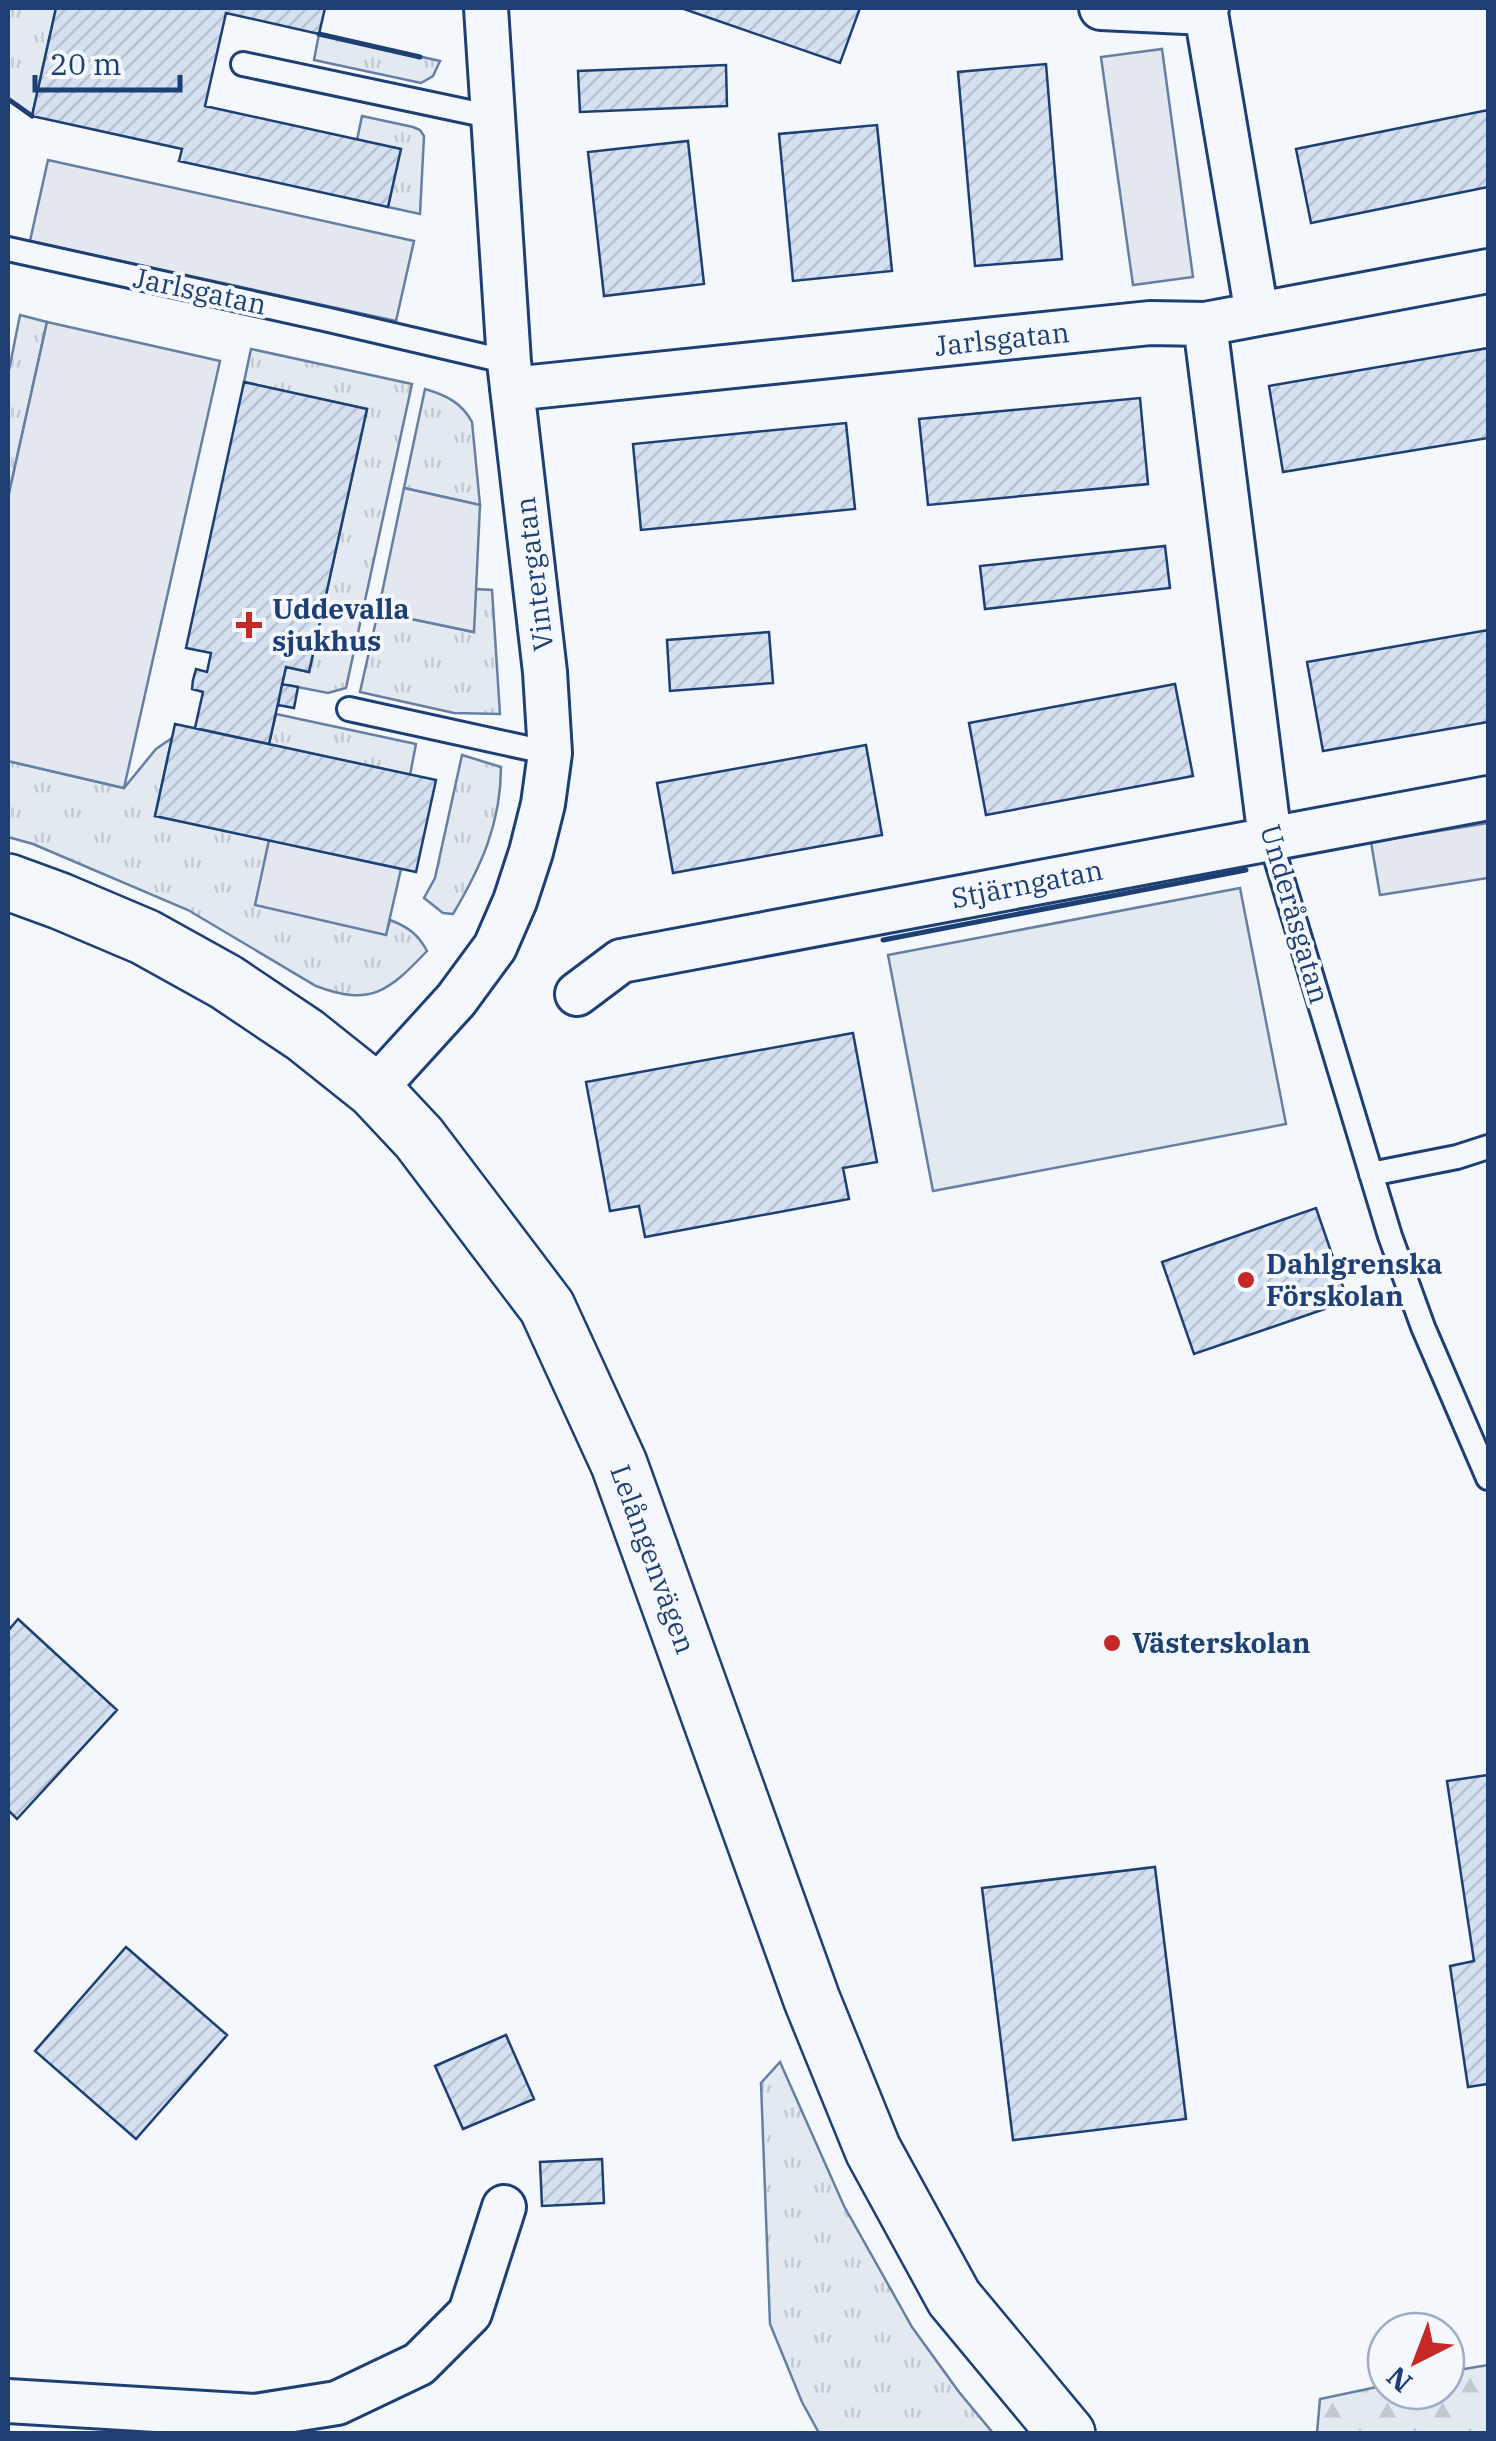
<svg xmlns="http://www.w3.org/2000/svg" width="1496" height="2441" font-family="'IBM Plex Serif',serif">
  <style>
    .grass { fill: url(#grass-tufts); stroke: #687fa3; stroke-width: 2.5 }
    .forest { fill: url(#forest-firs); stroke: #687fa3; stroke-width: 2.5 }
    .pitch { fill: #e3e9f0; stroke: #687fa3; stroke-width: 2.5 }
    .parking { fill: #e3e8f0; stroke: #687fa3; stroke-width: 2.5 }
    .building { fill: url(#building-hatch); stroke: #1d3f73; stroke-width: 2.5 }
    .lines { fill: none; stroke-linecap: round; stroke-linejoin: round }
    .lane-casing { stroke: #1d3f73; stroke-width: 28 }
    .street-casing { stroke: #1d3f73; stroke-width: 48 }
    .secondary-casing { stroke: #1d3f73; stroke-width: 60 }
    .lane { stroke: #f4f7fb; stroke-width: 22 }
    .street { stroke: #f4f7fb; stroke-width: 42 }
    .secondary { stroke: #f4f7fb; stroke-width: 55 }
    .wall { stroke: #1d3f73; stroke-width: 5 }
    .poi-dot { fill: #c62828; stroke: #f4f7fb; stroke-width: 4 }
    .labels { text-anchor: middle; stroke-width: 8; stroke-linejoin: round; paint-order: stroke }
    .street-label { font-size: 28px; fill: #1d3f73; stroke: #f4f7fb }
    .poi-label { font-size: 28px; font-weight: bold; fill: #1d3f73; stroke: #f4f7fb; text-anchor: start }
  </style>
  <defs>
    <pattern id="grass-tufts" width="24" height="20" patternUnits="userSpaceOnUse" patternTransform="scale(2.5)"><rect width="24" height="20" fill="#e3e9f0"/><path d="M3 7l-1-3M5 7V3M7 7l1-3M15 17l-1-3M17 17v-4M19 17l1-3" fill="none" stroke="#c2c9d1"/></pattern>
    <pattern id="forest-firs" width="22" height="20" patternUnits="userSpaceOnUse" patternTransform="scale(2.5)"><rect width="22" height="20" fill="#e3e9f0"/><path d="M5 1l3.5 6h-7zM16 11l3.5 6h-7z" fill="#c2c9d1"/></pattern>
    <pattern id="building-hatch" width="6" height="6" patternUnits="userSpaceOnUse" patternTransform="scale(2.5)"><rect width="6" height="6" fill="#d5e0f0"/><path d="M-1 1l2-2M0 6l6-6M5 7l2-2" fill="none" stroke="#b6c1d1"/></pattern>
  </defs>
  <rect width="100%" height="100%" fill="#f4f7fb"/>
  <path class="grass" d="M8,8h48l-24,108 -24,-17z
    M319,34l121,27 -7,15 -12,7 -107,-23z
    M362,116l51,11 7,3 4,6 -4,78 -32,-7 12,-58 -43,-9z
    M20,315l27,7 -39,176v-123z
    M251,349l161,35 -66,304 -18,5 -46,-9 4,-17 23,5 58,-263 -123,-27z
    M425,389c21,6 37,14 47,33l8,83 -76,-17z
    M476,589l16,1 8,124 -46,-1 -94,-21 18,-80 95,20z
    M276,714l140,30 -6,31 -141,-31z
    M172,738l-17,78 114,24 117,94 4,-14c18,7 28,14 37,31 -38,40 -56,56 -111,35l-128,-76 -155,-66 -25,-7v-76l116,27 32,-39z
    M462,755l39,12c0,56 -20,100 -48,147l-10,-1 -19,-15 11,-20z
    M780,2062l64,144 68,121 47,65 34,41h-174l-17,-31 -32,-78 -9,-241z"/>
  <path class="forest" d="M1488,2365v68h-171l3,-34 66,-14v6h60v-19z"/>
  <path class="pitch" d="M1240,888l46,236 -353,67 -45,-236z"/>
  <path class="parking" d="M1162,49l31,228 -60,8 -32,-228z
    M48,160l366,81 -18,80 -366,-80z
    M47,322l173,39 -96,427 -116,-27v-263z
    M404,488l76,17 -6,127 -96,-20z
    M1488,823v55l-108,17 -9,-53z
    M269,840l132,29 -15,66 -131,-30z"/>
  <path class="building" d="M56,8h269l-6,26 -93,-21 -21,93 196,43 -13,58 -209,-46 3,-12 -150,-33z
    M681,8h179l-20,55z
    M1046,64l16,195 -87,7 -17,-194z
    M726,65l1,41 -147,6 -2,-41z
    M1488,110v77l-177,36 -15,-74z
    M877,125l15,146 -99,10 -14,-147z
    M688,141l16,143 -100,12 -16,-144z
    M1488,348v90l-205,34 -14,-86z
    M244,382l123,27 -58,263 -23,-5 -17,77 -74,-16 8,-36 -11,-3 1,-9 3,-11 11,3 4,-19 -25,-5z
    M1140,398l8,86 -220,21 -9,-86z
    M846,423l9,86 -214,21 -8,-86z
    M1165,546l5,42 -185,21 -5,-43z
    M1488,630v92l-165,29 -16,-89z
    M769,632l4,51 -103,8 -3,-51z
    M282,684l16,3 -4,21 -16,-3z
    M1175,684l18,92 -207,39 -17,-92z
    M175,724l261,56 -20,92 -261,-56z
    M866,745l16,90 -209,38 -16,-90z
    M853,1033l24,129 -34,6 6,31 -204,38 -6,-31 -29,5 -24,-129z
    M1316,1208l32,93 -154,53 -32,-92z
    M18,1619l99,91 -100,109 -9,-9v-179z
    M1488,1775v309l-20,3 -18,-121 24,-5 -27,-180z
    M1155,1867l31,252 -173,21 -31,-252z
    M126,1947l101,88 -91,104 -101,-88z
    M506,2035l28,64 -71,30 -28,-63z
    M602,2159l2,44 -62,3 -2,-44z"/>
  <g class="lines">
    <g class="lane-casing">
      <path id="lane" d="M243,64l250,53
        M8,249l321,71 180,42
        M349,709l201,44
        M1270,839l120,397 33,91 65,151
        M1371,1174l86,-17 31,-10"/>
    </g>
    <g class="street-casing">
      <path id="street" d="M1101,8l105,5
        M1207,8l-1,5 51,301
        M1205,324l65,515
        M512,389l638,-66 55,1 283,-53
        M577,994l44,-33 867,-163
        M374,1090l82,-90 39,-53 20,-46 16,-49 12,-48 7,-51 -5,-81 -36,-310 -23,-354
        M8,2401l247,15 82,-13 82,-39 51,-51 34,-106"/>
    </g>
    <g class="secondary-casing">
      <path id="secondary" d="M8,882l52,19 85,36 81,45 79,53 69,55 45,48 128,169 72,157 193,536 61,150 81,148 113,136"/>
    </g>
    <use href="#lane" class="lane"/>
    <use href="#street" class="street"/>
    <use href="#secondary" class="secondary"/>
    <path class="wall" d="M319,34l101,23
      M8,99l24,17
      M883,940l363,-70"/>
  </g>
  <g class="poi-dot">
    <path d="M244 610h10v10h10v10h-10v10h-10v-10h-10v-10h10z"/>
    <circle cx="1246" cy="1280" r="10"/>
    <circle cx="1112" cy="1643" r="10"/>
  </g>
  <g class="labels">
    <g class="street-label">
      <text transform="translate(200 291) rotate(12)" y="10">Jarlsgatan</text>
      <text transform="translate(1002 339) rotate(-6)" y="10">Jarlsgatan</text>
      <text transform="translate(534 574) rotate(-97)" y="10">Vintergatan</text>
      <text transform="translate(1027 884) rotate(-11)" y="10">Stjärngatan</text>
      <text transform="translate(1295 914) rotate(74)" y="10">Underåsgatan</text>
      <text transform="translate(653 1559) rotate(70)" y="10">Lelångenvägen</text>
    </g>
    <g class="poi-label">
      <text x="272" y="619">Uddevalla<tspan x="272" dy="32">sjukhus</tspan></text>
      <text x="1266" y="1274">Dahlgrenska<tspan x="1266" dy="32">Förskolan</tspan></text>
      <text x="1132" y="1653">Västerskolan</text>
    </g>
  </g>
  <rect width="1496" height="2441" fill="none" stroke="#1d3f73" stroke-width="20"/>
  <g transform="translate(1416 2361) rotate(222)"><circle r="48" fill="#f4f7fb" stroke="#9eadc5" stroke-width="2.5"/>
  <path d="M0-8L18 38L0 25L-18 38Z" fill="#c62828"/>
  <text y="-15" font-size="28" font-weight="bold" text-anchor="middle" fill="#1d3f73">N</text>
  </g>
  <path d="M35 75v15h145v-15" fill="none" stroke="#1d3f73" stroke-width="5"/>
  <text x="50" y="75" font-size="30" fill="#1d3f73" stroke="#f4f7fb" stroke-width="8" paint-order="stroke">20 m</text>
</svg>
